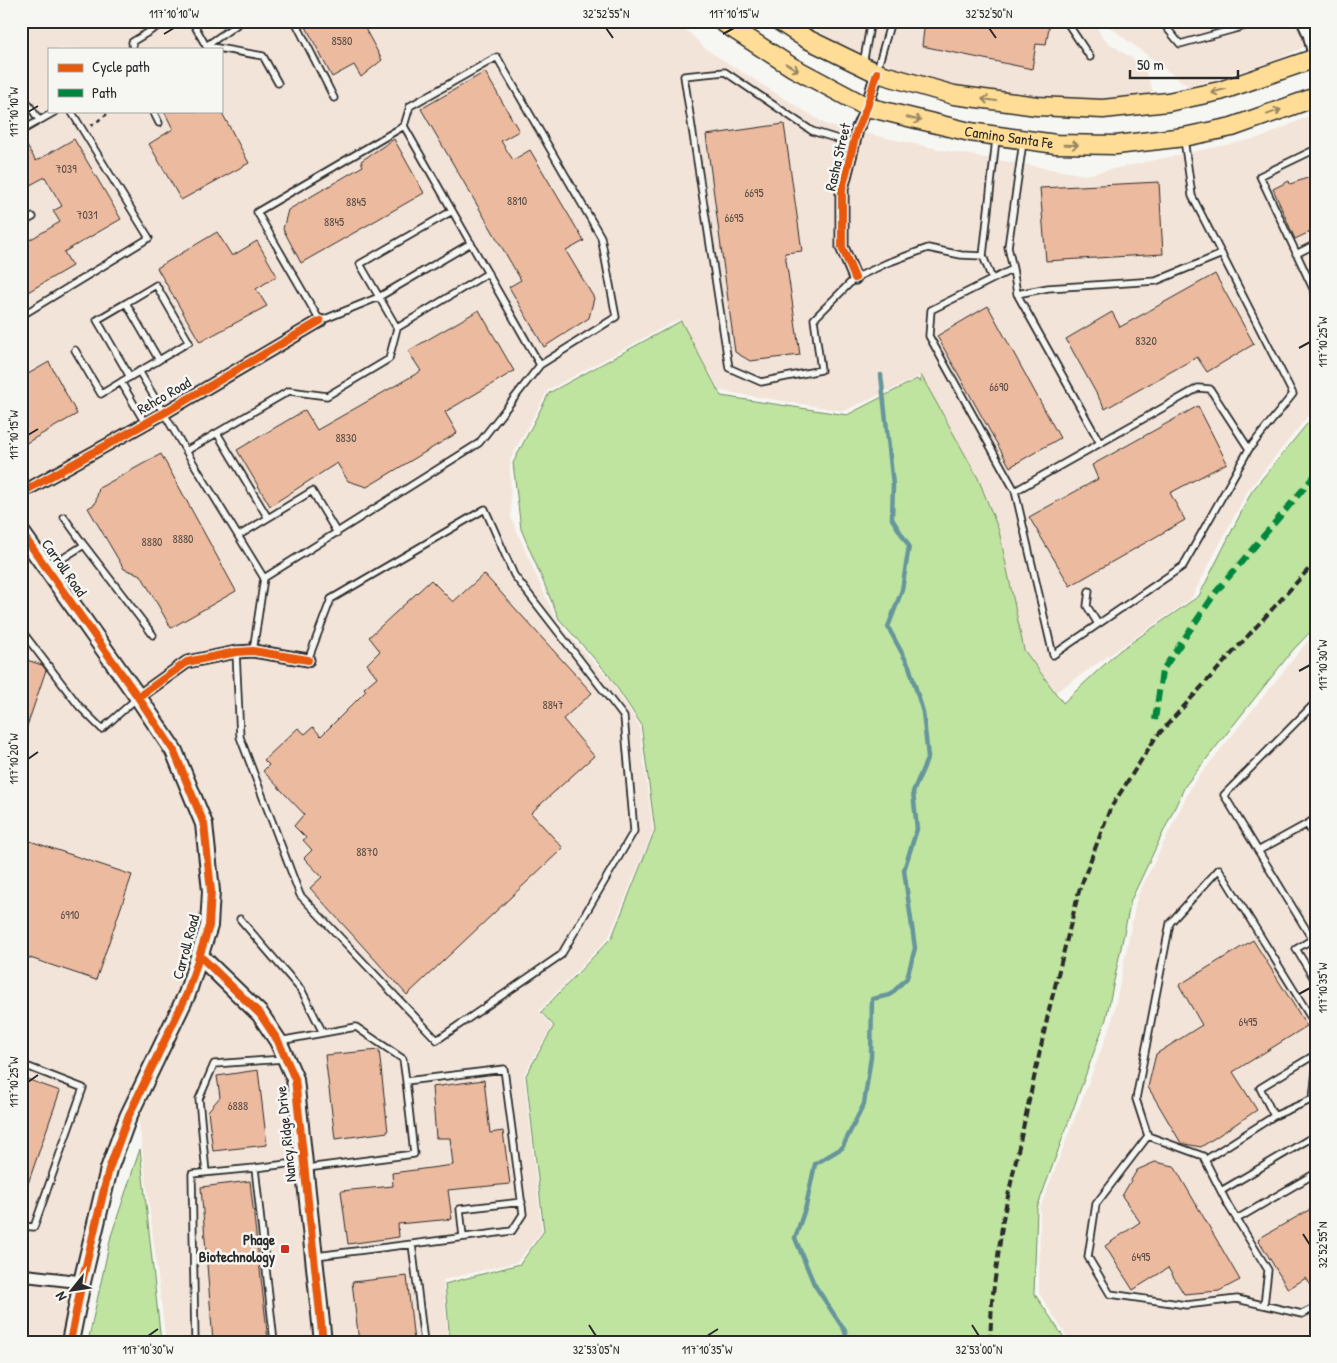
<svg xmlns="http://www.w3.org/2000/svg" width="1337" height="1363" font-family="'Patrick Hand',sans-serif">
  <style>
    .built { fill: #f3e4d9; fill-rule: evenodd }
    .green { fill: #bee49f; stroke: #748865 }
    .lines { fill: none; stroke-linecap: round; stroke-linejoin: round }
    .stream { stroke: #66969c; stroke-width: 4.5 }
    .building { fill: #ecba9e; stroke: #2b2b2b }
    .lane-casing { stroke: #2b2b2b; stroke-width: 9 }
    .street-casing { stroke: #2b2b2b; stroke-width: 15 }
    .secondary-casing { stroke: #2b2b2b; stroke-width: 20 }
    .primary-casing { stroke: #2b2b2b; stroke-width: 21 }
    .path { stroke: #2b2b2b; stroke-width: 2.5; stroke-dasharray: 4 4; stroke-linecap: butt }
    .lane { stroke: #f6f6f2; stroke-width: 5.5 }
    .street { stroke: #f6f6f2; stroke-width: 11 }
    .secondary { stroke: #f6f6f2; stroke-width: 16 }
    .primary { stroke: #ffdd96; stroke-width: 18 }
    .rail { stroke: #2b2b2b; stroke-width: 4; stroke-dasharray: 8 4; stroke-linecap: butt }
    .quiet { stroke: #00873e; stroke-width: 6; stroke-dasharray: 12 6; stroke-linecap: butt }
    .cycleway-casing { stroke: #f6f6f2; stroke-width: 11 }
    .cycleway { stroke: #e8590c; stroke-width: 8 }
    .oneway { stroke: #958460 }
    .ticks { fill: none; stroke: #2b2b2b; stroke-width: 2 }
    .poi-dot { fill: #c8321e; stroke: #f6f6f2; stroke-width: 2 }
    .labels { text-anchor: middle; stroke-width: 5; stroke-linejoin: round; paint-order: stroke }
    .number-label { font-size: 12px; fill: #5b4f48 }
    .street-label { font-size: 15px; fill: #2b2b2b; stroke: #f6f6f2 }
    .poi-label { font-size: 15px; font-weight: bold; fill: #2b2b2b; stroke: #f6f6f2; text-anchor: end }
    .neatline { fill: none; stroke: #2b2b2b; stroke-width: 2 }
    .ticks-label { font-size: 12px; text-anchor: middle; fill: #2b2b2b }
  </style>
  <rect width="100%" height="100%" fill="#f6f6f2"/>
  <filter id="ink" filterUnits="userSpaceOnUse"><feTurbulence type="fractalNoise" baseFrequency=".02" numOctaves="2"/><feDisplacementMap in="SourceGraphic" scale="10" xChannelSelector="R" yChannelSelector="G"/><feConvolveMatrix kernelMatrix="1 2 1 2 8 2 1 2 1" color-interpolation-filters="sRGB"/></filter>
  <g filter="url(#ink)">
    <path class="built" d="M21,21h656l30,29 120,75 120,26 138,24 178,-38 53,-24v293l-69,86 -56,107 -135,93 -32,-42 -25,-120 -21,-52 -57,-102 -77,35 -124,-20 -41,-72 -131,71 -38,70 1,58 46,104 54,59 28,44 14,106 -44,106 -70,74 13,16 -28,47 18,157 -25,31 -74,18 5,62h-282l-32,-259 -66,259h-47zM49,49h172v62h-172z
      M802,21h292l9,18 40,27 11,27 -46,8 -115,-6 -76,-20 -73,-27z
      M1102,21h214v20l-39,19 -88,27z
      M1316,631v711h-246l-31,-49 1,-85 72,-186 25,-125 55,-112z"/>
    <path class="green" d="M681,321l40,75 126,19 70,-36 3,4 1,-8 57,103 21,53 25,119 39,53 56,-52 80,-55 53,-105 64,-78v213l-23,24 -108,136 -54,114 -25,119 -69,189 -3,85 33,49h-617l-5,-58 75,-20 24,-33 -18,-156 28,-49 -13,-14 71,-75 43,-107 -14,-106 -33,-50 -49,-55 -38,-90 -8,-66 36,-70z
      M140,1149l21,193h-73l23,-106z"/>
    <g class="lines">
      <path class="stream" d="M847,1342l-2,-11 -31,-47 -19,-46 11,-32 9,-42 27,-16 22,-44 7,-47 1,-58 18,-4 17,-17 8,-30 -11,-78 13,-41 -4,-37 15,-35 -5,-45 -14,-46 -21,-39 14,-37 7,-44 -17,-27 1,-34 -12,-110"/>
    </g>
    <path class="building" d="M303,21h58l21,39 -21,17 -7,-12 -22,12z
      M925,21h117l-2,5 9,1 -3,18 -10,-1 -4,25 -110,-23z
      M485,72l34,59 -18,10 12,19 17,-10 54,91 -18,10 28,47 -5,20 -45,29 -35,-60 12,-7 -100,-171z
      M164,111h57l28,52 -68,37 -32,-56 24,-15z
      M784,124l18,127 -17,2 15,102 -50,6 -15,-9 -29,-217z
      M21,136l15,25 38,-22 47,80 -57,33 8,14 -51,30v-51l39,-23 -7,-11 9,-5 -17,-29 -24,13z
      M394,139l30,54 -123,70 -18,-34 5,-19 75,-44 -2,-5z
      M1316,175v54l-21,10 -22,-50 16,-8 1,3z
      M1159,182l4,72 -117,7 -6,-73z
      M217,232l15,24 25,-15 20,35 -21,13 11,17 -67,36 -43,-74z
      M1215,274l39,70 -47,28 -10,-15 -92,52 -39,-70 46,-27 8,15z
      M988,306l72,132 -50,29 -73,-131z
      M479,310l35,61 -69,41 12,21 -90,54 -19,-6 -11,-18 -67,43 -33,-56 68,-40 12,20 104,-59 -13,-20z
      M49,362l28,52 -56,32v-68z
      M1198,406l29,57 -57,30 15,27 -115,66 -41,-69 69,-38 -6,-14z
      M161,454l75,137 -65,37 -30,-53 -17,-6 -36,-61 7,-4 4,-16z
      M484,574l108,119 -29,26 31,37 -63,57 32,35 -156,147 -97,-107 12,-11 -18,-19 8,-8 -9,-10 3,-2 -12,-12 10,-12 -41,-43 6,-6 -5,-5 34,-32 7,6 8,-7 8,9 45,-45 -2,-3 13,-11 -10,-13 13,-13 -11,-14 62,-57 22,22z
      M21,658l21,7 4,5 -23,68 -2,-1z
      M21,838l111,37 -36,105 -75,-25z
      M1253,940l54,86 -74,46 24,38 -56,37 -16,-3 -4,-1 -33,-56 8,-33 46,-29 -23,-40z
      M379,1050l9,82 -53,7 -10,-84z
      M258,1070l9,75 -54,6 -5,-40 12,-14 -3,-21z
      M21,1077l39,14 -37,107h-2z
      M484,1080l6,53 13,-2 7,53 -62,6 4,29 -54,5 1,13 -51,7 -7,-53 52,-5 -1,-13 61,-8 -3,-27h-14l-4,-51z
      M1155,1162l19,4 66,114 -21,11 -35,3 -16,-26 -35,22 -28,-44 35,-24 -18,-26 15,-26z
      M250,1181l18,159 -11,2h-44l-12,-155z
      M1316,1206v87l-10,-15 -18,11 -30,-50z
      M407,1276l7,66h-55l-7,-60z"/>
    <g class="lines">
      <g class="lane-casing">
        <path id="lane" d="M192,21l14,25 36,-25
          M295,21l39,77
          M1066,21l24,36
          M1161,21l19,23 69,-19 7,-4
          M206,46l57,10 15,27
          M133,49l-1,-7 35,-21
          M863,64l8,-43
          M877,70l14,-49
          M21,93l18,27
          M153,111l6,12
          M404,126l-147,86 63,109 59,-24 92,-54
          M21,131l35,-20
          M1184,139l8,57 101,198 -44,55 -39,-60 -12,-1 -183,103 38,164 130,-89 66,-117
          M854,144l-42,-13 -87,-59 -41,4 45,292 32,14 60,-12 -7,-51 41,-41 32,-15 41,-15 33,7 22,1 9,23
          M1316,149l-56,27 56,119
          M452,211l-92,53 37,64 91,-55
          M21,223l12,-6
          M1296,254l20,-10
          M983,256l13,-117
          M1013,269l-5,-22 15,-105
          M1017,294l83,149
          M126,303l-29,17 33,57
          M21,316l128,-78 -78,-127
          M75,350l26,44 20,-12 24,41
          M139,371l47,80
          M121,382l38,-22 -33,-57 30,-18 33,57 -30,18
          M217,433l51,85 -30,18
          M1015,491l-86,-155 2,-26 82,-41 4,25 31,-6 108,-7 66,-27
          M268,518l44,-27 25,42
          M84,545l69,90
          M49,567l35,-22 -20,-28
          M264,578l-78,-127 103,-60 38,5 62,-37 8,-31
          M1089,591l-2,15 11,18
          M21,630l58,76 23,23 35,-31
          M253,651l11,-73 215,-135 61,-78 76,-48 -15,-80 -104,-180 -87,49 -6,20 136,239
          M236,652l4,85 60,158 137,145 124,-85 73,-124 -10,-114 -110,-142 -29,-66 -154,90 -23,61
          M1307,824l9,-6
          M1258,851l49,-27 9,16
          M240,919l62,72 21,42
          M1316,937l-20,12 20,33
          M1312,939l-88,-144 92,-93
          M1316,1026l-97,-157 -49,54 -34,176 12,37 -52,68 -8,53 22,37 76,11 51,-6 65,15 14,-7
          M279,1041l77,-14 47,32 3,22
          M21,1064l62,24 -49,139 -13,-1
          M1316,1070l-3,29 3,5
          M1274,1116l39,-17
          M1148,1136l55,20 25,49 40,65 -4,35
          M1205,1160l69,-44 -14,-28 56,-34
          M307,1168l107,-14 -8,-73 98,-12 19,145 -11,17 -100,13
          M206,1173l-7,-74 15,-35 70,-5
          M1221,1191l95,-56
          M1237,1219l79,-46
          M463,1237l-3,-28 62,-7
          M316,1256l96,-12 12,98
          M195,1342l-3,-168 63,-6
          M274,1342l-19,-174 48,-6"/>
      </g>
      <g class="street-casing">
        <path id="street" d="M1303,21l6,13 7,29
          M855,278l-13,-31v-58l15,-59 10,-23 10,-34
          M21,493l143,-80 156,-92
          M138,697l49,-35 49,-10 17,-1 55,9
          M21,1275l61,7"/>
      </g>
      <g class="secondary-casing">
        <path id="secondary" d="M21,532l117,165 36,54 30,73 7,67 -2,35 -22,68 -59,123 -19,52 -27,113 -12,60
          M200,956l60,58 18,27 17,38 28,263"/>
      </g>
      <g class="primary-casing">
        <g id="primary">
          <path id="s1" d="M721,21l71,46 75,40 103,25 86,12 60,1 68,-8 48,-10 84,-30"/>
          <path d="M779,21l26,17 72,35 77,22 83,11 66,3 65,-7 52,-11 96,-33"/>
        </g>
      </g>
      <path class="path" d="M91,126l20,-15"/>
      <use href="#lane" class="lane"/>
      <use href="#street" class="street"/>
      <use href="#secondary" class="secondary"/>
      <use href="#primary" class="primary"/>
      <path class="rail" d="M990,1342l2,-41 11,-82 46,-209 30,-119 31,-82 46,-72 160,-176"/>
      <path class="quiet" d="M1155,720l7,-49 54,-79 100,-118"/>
      <g class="cycleway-casing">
        <path id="cycleway" d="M855,278l-13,-31v-58l15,-59 10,-23 10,-34
          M21,493l143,-80 156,-92
          M21,532l117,165 36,54 30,73 7,67 -2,35 -22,68 -59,123 -19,52 -27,113 -12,60
          M138,697l49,-35 49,-10 17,-1 55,9
          M200,956l60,58 18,27 17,38 28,263"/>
      </g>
      <use href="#cycleway" class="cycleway"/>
    </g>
    <defs><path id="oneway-shaft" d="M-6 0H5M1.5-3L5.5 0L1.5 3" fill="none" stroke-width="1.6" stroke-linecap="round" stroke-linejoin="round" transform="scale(1.25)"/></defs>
    <g class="oneway">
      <use href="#oneway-shaft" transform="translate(792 67) rotate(30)"/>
      <use href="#oneway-shaft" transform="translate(1218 91) rotate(165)"/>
      <use href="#oneway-shaft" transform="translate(989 100) rotate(-172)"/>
      <use href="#oneway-shaft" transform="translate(1274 112) rotate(-20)"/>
      <use href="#oneway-shaft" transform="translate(914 119) rotate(14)"/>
      <use href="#oneway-shaft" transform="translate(1071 145) rotate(1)"/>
    </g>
  </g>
  <path class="ticks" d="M606,28l7,10M989,28l7,10M164,34l10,-6M723,34l11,-6M28,112l10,-6M1299,348l11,-6M28,435l10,-6M1299,671l11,-6M28,759l10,-7M1299,994l11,-6M28,1082l10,-7M1303,1234l7,11M589,1325l7,11M972,1325l7,11M148,1336l10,-7M707,1336l11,-7"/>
  <rect class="poi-dot" x="280" y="1244" width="10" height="10" rx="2.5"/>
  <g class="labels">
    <g class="number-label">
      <text x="342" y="45">8580</text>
      <text x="66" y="173">7039</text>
      <text x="754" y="197">6695</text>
      <text x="517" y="205">8810</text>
      <text x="356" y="206">8845</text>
      <text x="87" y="219">7031</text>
      <text x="734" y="222">6695</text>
      <text x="334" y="226">8845</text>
      <text x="1146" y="345">8320</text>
      <text x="999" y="391">6690</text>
      <text x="346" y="442">8830</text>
      <text x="183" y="543">8880</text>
      <text x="152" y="546">8880</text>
      <text x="553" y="709">8847</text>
      <text x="367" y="856">8870</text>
      <text x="70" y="919">6910</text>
      <text x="1248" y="1026">6495</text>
      <text x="238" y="1110">6888</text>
      <text x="1141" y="1261">6495</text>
    </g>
    <g class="street-label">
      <text dy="5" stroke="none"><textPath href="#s1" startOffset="315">Camino Santa Fe</textPath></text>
      <text transform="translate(838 157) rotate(-77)" y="5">Rasha Street</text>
      <text transform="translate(164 396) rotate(-30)" y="5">Rehco Road</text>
      <text transform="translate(64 568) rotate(55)" y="5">Carroll Road</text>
      <text transform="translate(186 947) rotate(-75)" y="5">Carroll Road</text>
      <text transform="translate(286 1134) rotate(-96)" y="5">Nancy Ridge Drive</text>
    </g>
    <g class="poi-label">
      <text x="275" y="1245">Phage<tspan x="275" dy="17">Biotechnology</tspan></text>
    </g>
  </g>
  <rect width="1337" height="1363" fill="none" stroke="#f6f6f2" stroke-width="55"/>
  <rect x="48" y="48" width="175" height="65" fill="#f6f6f2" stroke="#a5a5a2"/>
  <rect x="58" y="64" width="25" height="8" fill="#e8590c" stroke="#a5a5a2"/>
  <text x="92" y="72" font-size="15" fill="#2b2b2b">Cycle path</text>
  <rect x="58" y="89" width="25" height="8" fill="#00873e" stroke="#a5a5a2"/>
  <text x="92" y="98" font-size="15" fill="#2b2b2b">Path</text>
  <g transform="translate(72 1290) rotate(240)" stroke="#f6f6f2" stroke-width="4" paint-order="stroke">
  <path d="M0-4L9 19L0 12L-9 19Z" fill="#2b2b2b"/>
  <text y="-8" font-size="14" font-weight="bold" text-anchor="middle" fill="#2b2b2b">N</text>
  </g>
  <path d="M1130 70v8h108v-8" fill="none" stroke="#2b2b2b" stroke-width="2.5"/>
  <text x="1137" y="70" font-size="15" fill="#2b2b2b" stroke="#f6f6f2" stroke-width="4" paint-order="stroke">50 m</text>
  <rect x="28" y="28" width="1282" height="1308" class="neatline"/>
  <g class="ticks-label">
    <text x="174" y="18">117°10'10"W</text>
    <text x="606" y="18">32°52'55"N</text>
    <text x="734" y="18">117°10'15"W</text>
    <text x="989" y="18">32°52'50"N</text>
    <text transform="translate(14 112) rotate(-90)" y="4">117°10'10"W</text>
    <text transform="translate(1323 342) rotate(-90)" y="4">117°10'25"W</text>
    <text transform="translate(14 435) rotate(-90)" y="4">117°10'15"W</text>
    <text transform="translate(1323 665) rotate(-90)" y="4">117°10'30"W</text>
    <text transform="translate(14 759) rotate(-90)" y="4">117°10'20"W</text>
    <text transform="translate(1323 988) rotate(-90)" y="4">117°10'35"W</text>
    <text transform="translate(14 1082) rotate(-90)" y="4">117°10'25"W</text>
    <text transform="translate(1323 1245) rotate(-90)" y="4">32°52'55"N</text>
    <text x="148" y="1354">117°10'30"W</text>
    <text x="596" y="1354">32°53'05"N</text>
    <text x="707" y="1354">117°10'35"W</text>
    <text x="979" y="1354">32°53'00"N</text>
  </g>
</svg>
